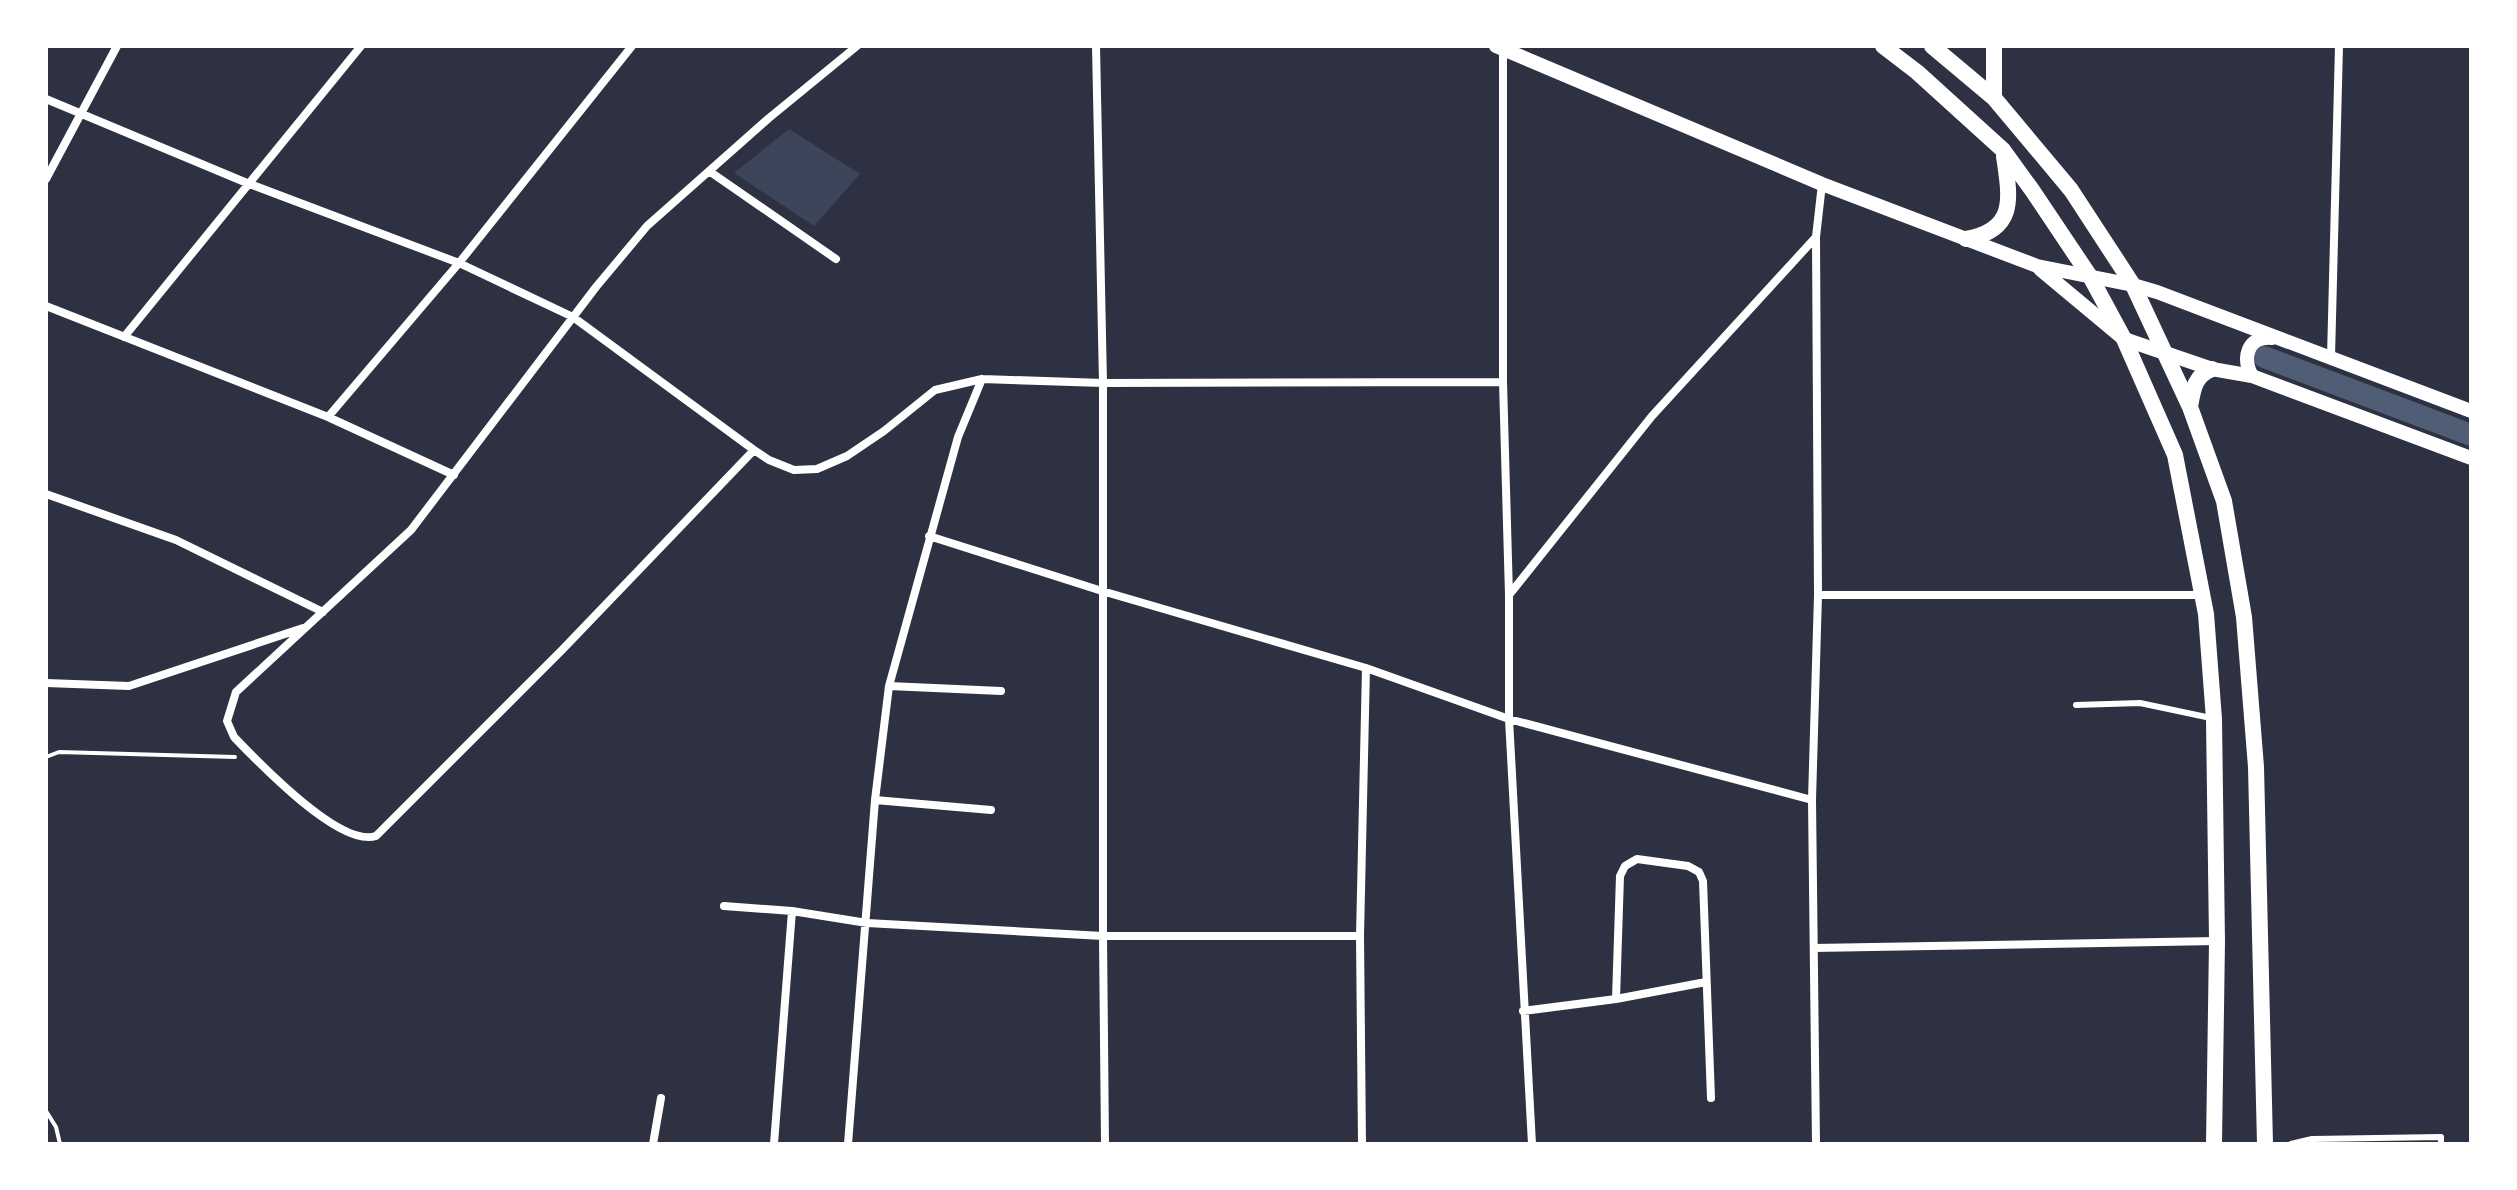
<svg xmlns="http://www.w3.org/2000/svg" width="2517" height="1190" font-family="Barlow,sans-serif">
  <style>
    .green { fill: #3c4559 }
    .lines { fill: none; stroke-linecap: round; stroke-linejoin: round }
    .canal { stroke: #4f5d75; stroke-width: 22 }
    .path { stroke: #fff; stroke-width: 4 }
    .service { stroke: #fff; stroke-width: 6 }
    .minor { stroke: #fff; stroke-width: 8 }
    .tertiary { stroke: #fff; stroke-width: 14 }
    .secondary { stroke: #fff; stroke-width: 16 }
  </style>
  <rect width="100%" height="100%" fill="#2d3142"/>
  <path class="green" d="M789,129l71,45 -46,52 -80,-53z"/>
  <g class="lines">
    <path class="canal" d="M2264,357l207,78"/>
    <path class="path" d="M46,757l13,-5 176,5
      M46,1111l10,16 4,17"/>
    <path class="service" d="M2076,705l64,-2 71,15
      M2291,1144l21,-5 129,-2v7"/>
    <path class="minor" d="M1096,46l7,337v553l2,208
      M1503,46v336l6,213v124l23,425
      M46,99l201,84 212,80 114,54 181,133 15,10 25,10 23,-1 30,-13 37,-25 51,-41 47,-11 121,4 400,-1
      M709,171l127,88
      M46,179l71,-133
      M1816,237l2,358 -6,205 4,344
      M46,306l282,111 126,58
      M124,337l237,-291
      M2331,357l8,-311
      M328,417l131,-154 173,-217
      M754,450l-192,200 -186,186c-36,12 -118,-74 -142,-99l-7,-16 9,-29 175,-162 185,-243 51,-61 122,-108 88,-72
      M46,494l130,46 147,72
      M929,536l173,55 264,77 143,51 303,81
      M1509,595l143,-179 164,-179 6,-53
      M1818,595h386
      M46,683l83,3 174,-58
      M889,686l112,5
      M875,800l116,10
      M724,906l68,5 75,12 236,13h257
      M1814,948l403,-7
      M1616,999l4,-123 5,-10 12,-7 51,7 11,6 4,9 8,217
      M1523,1011l93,-12 90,-17
      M653,1144l8,-46
      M774,1144l18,-233
      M848,1144l27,-344 14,-114 69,-249 24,-58
      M1362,1144l-2,-208 6,-268"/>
    <path class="tertiary" d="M1496,46l326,138 215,82 96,19 24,7 314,119
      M2040,269l84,70 88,30 40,7 219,82
      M2252,376c-10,-18 -5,-40 20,-38"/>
    <path class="secondary" d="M1883,46l34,26 86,78 29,40 59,88 33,61 51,116 31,159 8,105 3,222 -3,203
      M1932,46l62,52 77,92 62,95 57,122 34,94 20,116 12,150 9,377
      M1994,98v-52
      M1966,239c51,-9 44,-41 38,-83
      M2190,407c3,-17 4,-31 22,-38"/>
  </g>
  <rect width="2517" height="1190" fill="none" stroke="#ffffff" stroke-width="96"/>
</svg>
